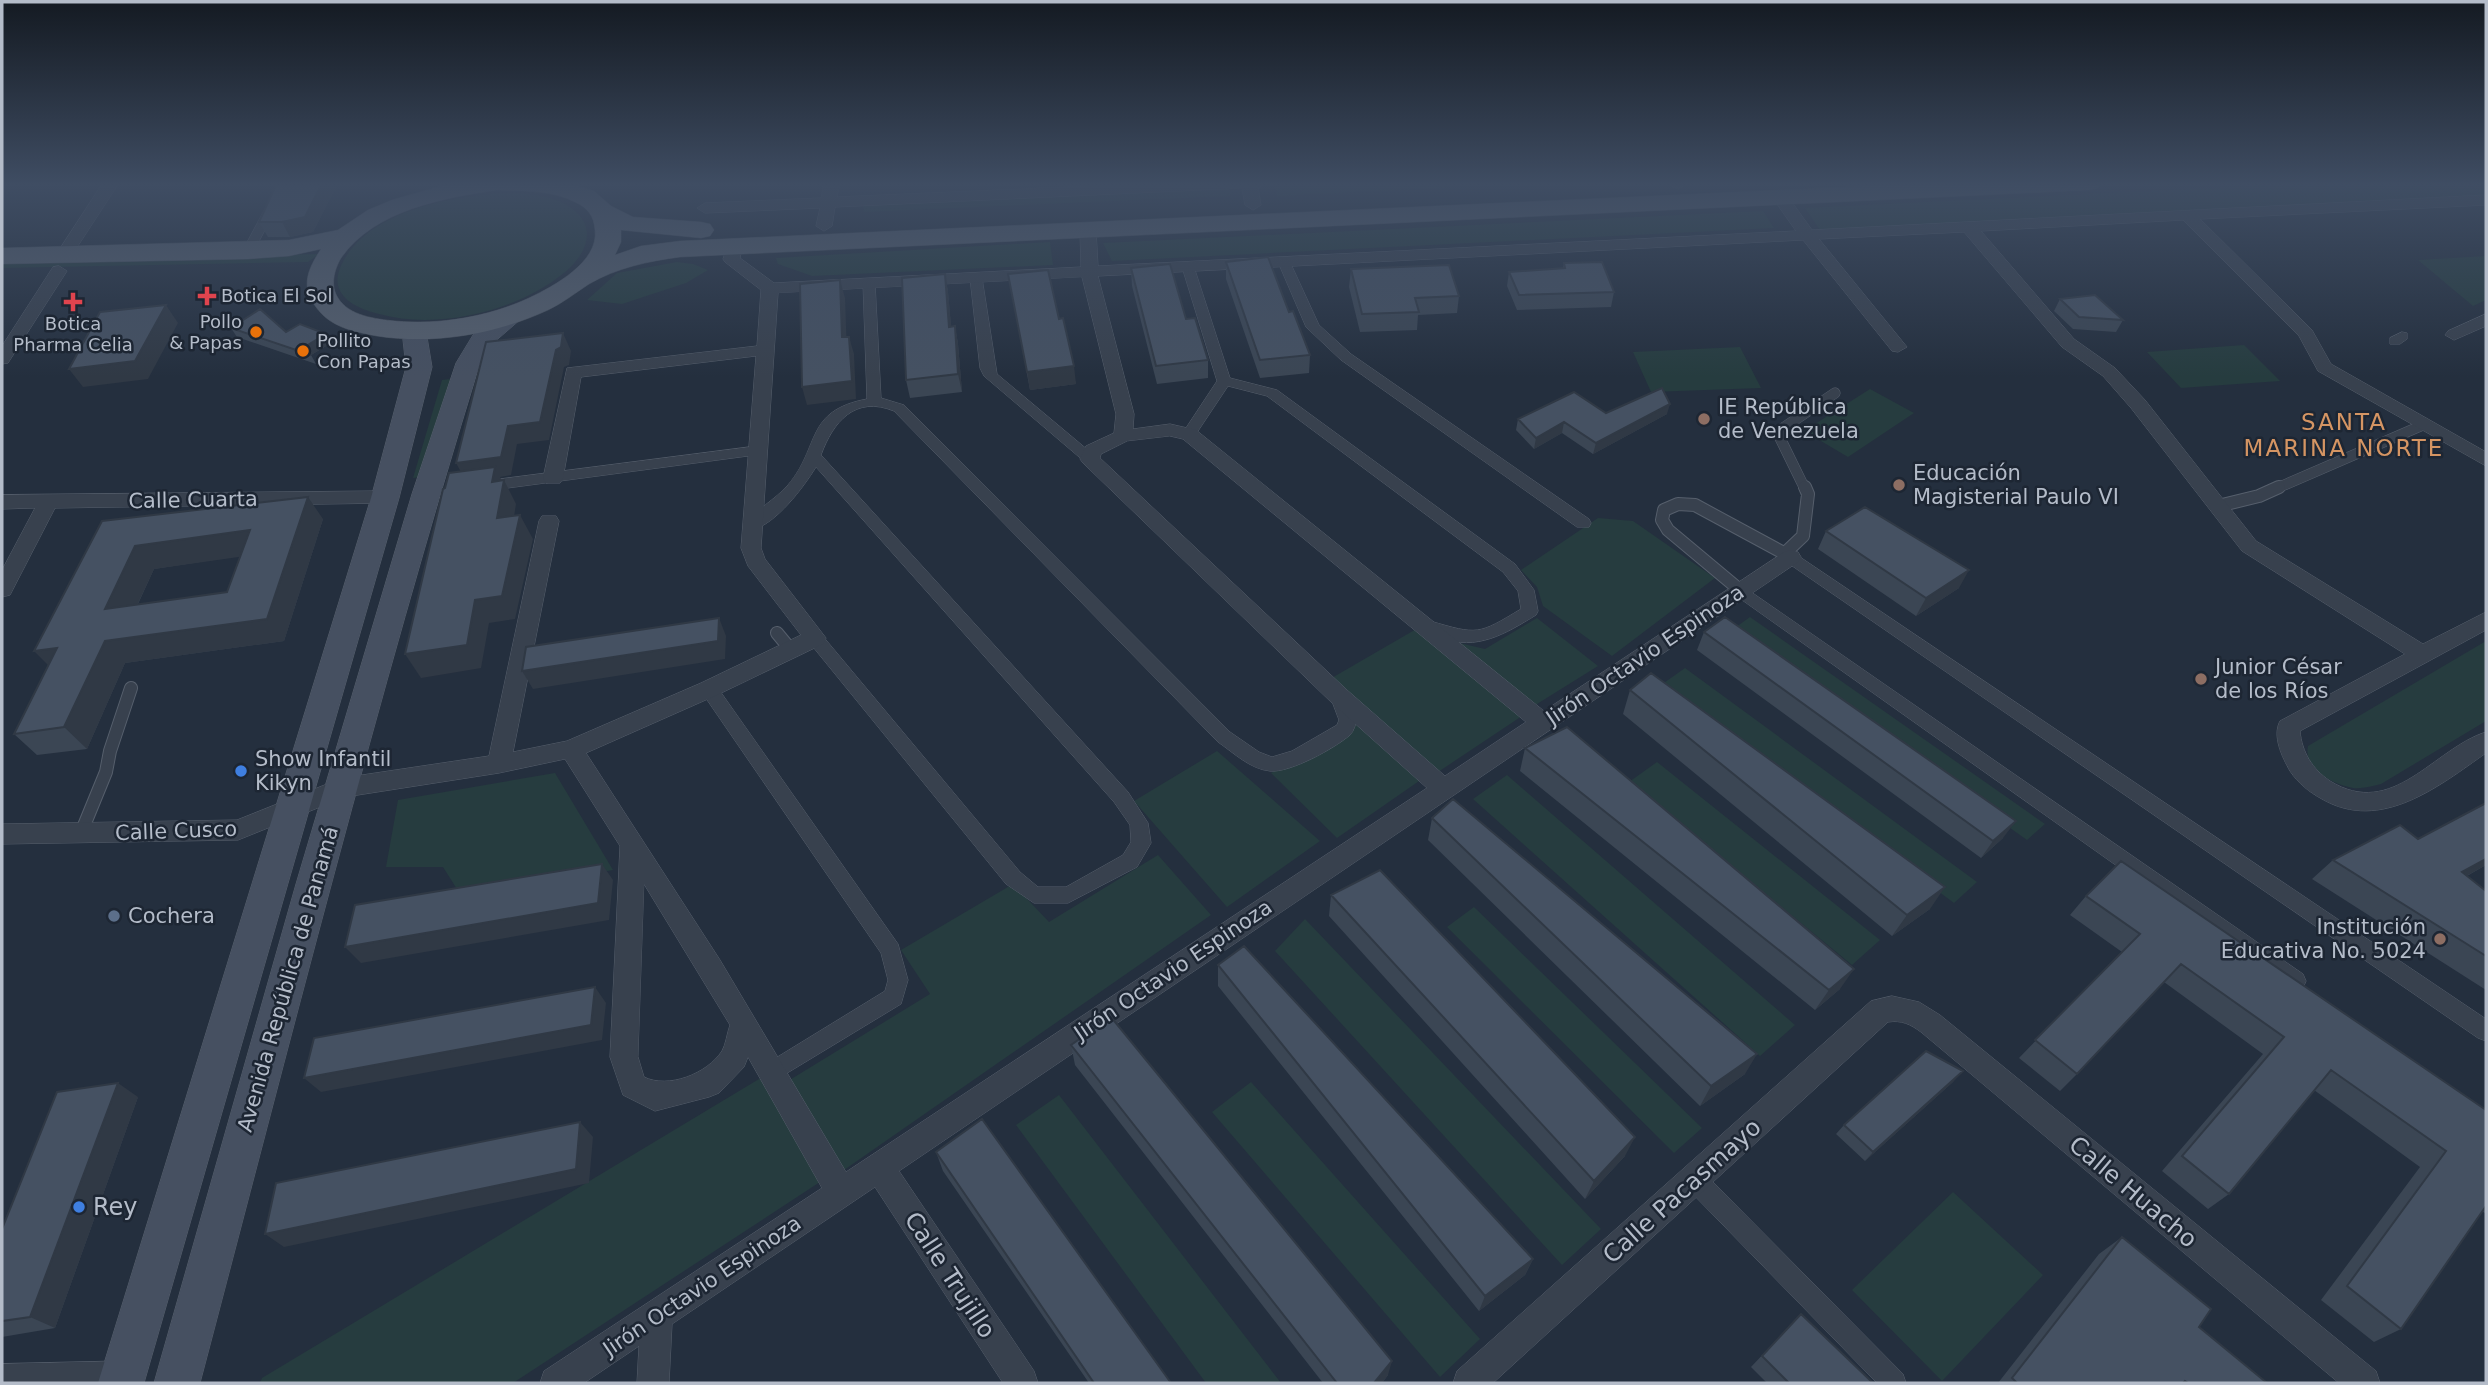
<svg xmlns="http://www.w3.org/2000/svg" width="2488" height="1385" font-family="'DejaVu Sans',sans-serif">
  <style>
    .green { fill: #263c3f }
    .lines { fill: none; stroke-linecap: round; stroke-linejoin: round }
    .service-far1-casing { stroke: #565f6c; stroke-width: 11 }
    .service-casing { stroke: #565f6c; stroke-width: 14 }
    .pedestrian-casing { stroke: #565f6c; stroke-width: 1 }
    .minor-casing { stroke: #565f6c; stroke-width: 1 }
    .secondary-casing { stroke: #565f6c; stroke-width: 1 }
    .primary-casing { stroke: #414a57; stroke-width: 1 }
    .service-far1 { stroke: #38414e; stroke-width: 10 }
    .service { stroke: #38414e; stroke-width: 12 }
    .pedestrian { fill: #38414e; fill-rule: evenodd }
    .minor { fill: #38414e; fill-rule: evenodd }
    .secondary { fill: #465061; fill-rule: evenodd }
    .primary { fill: #56606e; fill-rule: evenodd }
    .wall { fill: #3b4654; fill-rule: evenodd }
    .shaded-wall { fill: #303945 }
    .building { fill: #455162; stroke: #303945; stroke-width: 2; fill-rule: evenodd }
    .health-dot { fill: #e0444e; stroke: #1d2633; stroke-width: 2.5 }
    .food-dot { fill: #e8710a; stroke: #1d2633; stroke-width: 2.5 }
    .education-dot { fill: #8d6e63; stroke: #1d2633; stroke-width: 2.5 }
    .shop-dot { fill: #3f7fe0; stroke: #1d2633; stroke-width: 2.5 }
    .service-dot { fill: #5c6f8a; stroke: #1d2633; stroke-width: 2.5 }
    .labels { text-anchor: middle; stroke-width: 5; stroke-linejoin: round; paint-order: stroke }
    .far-poi-label { font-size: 18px; fill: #b4bcc9; stroke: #1d2633; text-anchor: start }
    .poi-label { font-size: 21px; fill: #b4bcc9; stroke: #1d2633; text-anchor: start }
    .street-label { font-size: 21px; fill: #b4bcc9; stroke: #1d2633 }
    .neighbourhood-label { font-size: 23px; letter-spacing: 2px; fill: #d59563; stroke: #1d2633 }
    .near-street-label { font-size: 24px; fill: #b4bcc9; stroke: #1d2633 }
    .near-poi-label { font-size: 24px; fill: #b4bcc9; stroke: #1d2633; text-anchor: start }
  </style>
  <rect width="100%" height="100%" fill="#242f3e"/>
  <path class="green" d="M1330,183h203l-256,13 -2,-11z
    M2313,183h173v13l-666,34 -15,-22z
    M1230,188v8l-366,16 -1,-7z
    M510,193c17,1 36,2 51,9 40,19 29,52 -1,74 -47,36 -123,54 -181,38 -15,-4 -37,-11 -41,-29 -2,-9 2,-18 6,-25 29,-51 113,-65 166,-67z
    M1763,211l11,17 -662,33 -9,-18z
    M1050,242l3,23 -241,11 -34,-12 -2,-6z
    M319,254l-11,8 -306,6v-7z
    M2486,256v44l-13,6 -55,-46z
    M677,262l16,2 15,6 -22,13 -64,21 -35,-4 30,-27z
    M2244,345l36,36 -99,7 -34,-36z
    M1740,347l21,41 -110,4 -18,-40z
    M458,378l-27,98 -18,2 29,-98z
    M1870,389l44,24 -66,44 -44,-26z
    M1598,518l35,3 82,57 -103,78 -69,-50 -6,-19 -16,-17z
    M1750,617l295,207 -18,16 -295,-210z
    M1537,618l61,48 -69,43 -78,-68 34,8z
    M1418,628l104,88 -87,58 -105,-95z
    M2486,641v80l-105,63c-9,2 -18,5 -28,4 -20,-4 -50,-18 -45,-42z
    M1685,668l292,214 -23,21 -293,-218z
    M1360,723l62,56 -85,59 -66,-65z
    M1217,751l103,90 -93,66 -93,-106z
    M1657,762l223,178 -28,25 -223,-183z
    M555,773l58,97 -151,27 -19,-30h-57l12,-67z
    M1507,775l288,250 -35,31 -287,-257z
    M1158,855l53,60 -367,255 -56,-89 142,-87 -29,-44 112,-66 36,38z
    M1474,907l228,221 -28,25 -227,-226z
    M1305,919l296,310 -39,36 -287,-314z
    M764,1076l59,104 -310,203h-253l2,-5z
    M1251,1082l229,257 -40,38 -228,-265z
    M1059,1095l222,288h-75l-190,-258z
    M1953,1192l90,83 -101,106 -90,-91z"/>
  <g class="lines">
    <g class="service-far1-casing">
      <path id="service-far1" d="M248,251l21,-39
        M1805,489l-26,-53 4,-8 52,-35
        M2275,489l148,-64"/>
    </g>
    <g class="service-casing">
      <path id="service" d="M2218,506l41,-10 20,-9
        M1784,554l19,-18 5,-42 -3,-7
        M1741,591l-73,-61 -6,-10 2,-10 14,-6 17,1 96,52
        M777,633l14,17
        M81,833l25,-61 4,-21 21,-63"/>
    </g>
    <g class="pedestrian-casing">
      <path id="pedestrian" d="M1284,258l6,4 29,63 32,29 238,165 2,4 -2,4h-12l-236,-167 -35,-33 -28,-65z
        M1188,263l6,4 36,111 47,12 238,174 19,26 4,21 -2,4c-31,19 -59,36 -95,23 -8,-2 -15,-5 -19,-11l8,-6c48,14 48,14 91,-12l-3,-18 -15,-19 -236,-176 -39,-10 -34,51h-10l-2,-3 35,-53 -35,-114z
        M976,274l6,4 15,96 98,82 2,3 -2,3h-10l-101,-86 -4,-8 -10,-90z
        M869,279l6,4 6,115 23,7 326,327 29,20 13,5 20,-6 45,-26 2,-5 -9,-24 3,-5h12l12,29c-2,5 -3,11 -7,15 -15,13 -60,38 -80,36 -20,-2 -36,-18 -52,-29l-324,-331c-39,-16 -61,11 -73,44l307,337 20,31 3,20 -14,24 -69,36h-34l-28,-19 -197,-242 -2,-4 2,-4h12l199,238 18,15h28l57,-32 8,-13 -1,-17 -16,-23 -298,-335c-13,21 -40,57 -64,63l-8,-5c11,-15 31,-25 44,-40 33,-39 16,-74 79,-86l-4,-116z
        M2402,332l5,1v6l-7,5h-10v-6z
        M758,446l7,5 -2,3 -278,37 -8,-5 8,-5z
        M1791,551l695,468v22l-8,-3 -693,-477 -2,-4 2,-4z
        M1741,585l562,389 3,7 -3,7 -7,2 -7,-2 -554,-393 -2,-4 2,-4z
        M709,682l6,2 183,260 10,36 -7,24 -127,77 -8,-3 -3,-7 3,-7 119,-73 3,-11 -7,-27 -178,-259 -3,-5 3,-5z
        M1694,1168l8,3 201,203 3,9h-29l-191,-196 -3,-8 3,-8z"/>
    </g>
    <g class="minor-casing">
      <path id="minor" d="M103,183h16l-49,75h-12l-2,-3z
        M824,183h16l-3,14 324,-14h107l-10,5 3,17 -8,5 -8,-5 -3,-17 -407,19 -3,19 -8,5 -8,-5 4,-18 -115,5 -8,-5 8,-5 116,-5z
        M1671,183h17l-10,6 -5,-2z
        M1780,192l6,2 26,36 674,-35v10l-286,14 112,111 19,34 155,88v14l-168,-95 -19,-35 -116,-116 -202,11 93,108 41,29 30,32 111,141 167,103 63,-32v18l-186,101c2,21 12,38 30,50 63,39 103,-32 156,-49v21c-47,33 -105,80 -164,46 -13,-7 -24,-16 -32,-28 -8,-14 -18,-35 -10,-50l125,-67 -163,-103 -111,-143 -28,-32 -41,-29 -98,-115 -145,7 88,108 -9,5 -6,-1 -89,-111 -705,36 36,138 -1,15 37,-5 26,6 348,281 240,-159 7,-2 7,2 3,5 -3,5 -899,609 135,200 4,12h-35l-128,-196 -203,137 -3,59h-32l2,-37 -55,37h-44l4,-12 278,-183 -74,-131 -4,10 -25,26 -10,4 -54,14 -32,-16 -13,-38 10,-211 -55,-87 -66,14 -154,24 -107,43 -236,4v-20l235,-4 105,-42 147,-22 50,-235 3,-5h14l3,5 -46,231 54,-11 134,-58 100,-48 -53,-69 -7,-18 15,-192 -175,21 -18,101 -3,5h-14l-3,-5 24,-110 190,-22 4,-56 -36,-28 -2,-3 5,-15h12l2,3 -2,11 34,25 307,-16 -1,-36 8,-5 8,5 2,35 698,-35 -24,-34zM1082,277l34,137 -2,19 -28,13 -6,13 3,4 248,239 96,86 -581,384 -126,-212 -134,-207 131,-58 106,-51 3,-6 -61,-79 -4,-11 17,-255zM1170,436l13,3 343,283 -81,54 -98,-86 -247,-232 1,-4 26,-13zM644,884l86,141c-3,8 -4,19 -8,26 -15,23 -54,38 -78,26l-6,-20z
        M59,266l8,5 -59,92 -6,1v-18l51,-79z
        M2486,314v12l-32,14 -9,-5 3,-4z
        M385,491l7,2 3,5 -3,5 -337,5 -45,87 -8,2v-27l33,-62 -33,1v-14z
        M1892,996l27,6 21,13 436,356 4,12h-41l-418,-351c-11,-8 -19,-12 -33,-10l-395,361h-40l4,-12 414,-370z
        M123,1361l12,4 4,12 -2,6h-135v-19z"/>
    </g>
    <g class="secondary-casing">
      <path id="secondary" d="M517,305l8,2 4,5 -37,32 -12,19c-104,337 -190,679 -280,1020h-46l142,-499 116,-390 44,-131 17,-28 36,-28z
        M414,324l9,2 3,5 6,36 -33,131 -255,885h-46l273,-885 35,-131 -4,-36 3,-5z"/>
    </g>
    <g class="primary-casing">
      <path id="primary" d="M452,183h115l27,8 17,15 22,11 68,5 9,2 4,6 -4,6 -9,2 -80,-8v12l-6,13 26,-9 39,-5 1252,-58h169l-3,5 -9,2 -1409,67c-31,4 -64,11 -91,27 -14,9 -26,19 -41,26 -52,24 -114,35 -171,26 -23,-4 -47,-9 -61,-29 -16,-21 -8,-38 5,-58l-32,7 -41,3 -246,5v-16l287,-8 49,-10 30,-20 24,-10zM497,190c25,1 55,0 78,12 13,6 19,14 20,28 4,32 -41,56 -66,68 -41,19 -89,27 -134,23 -19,-2 -46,-5 -57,-23 -8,-12 -4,-28 3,-40 33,-48 103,-60 156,-68z"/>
    </g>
    <use href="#service-far1" class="service-far1"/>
    <use href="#service" class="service"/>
    <use href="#pedestrian" class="pedestrian"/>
    <use href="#minor" class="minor"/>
    <use href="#secondary" class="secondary"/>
    <use href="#primary" class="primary"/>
  </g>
  <path class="wall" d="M277,183h85l-25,2 -24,47 -23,5h-22l-9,-15z
    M1226,262l63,50 21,43 -1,18 -49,5 -34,-99z
    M1564,263l50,29 -3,15 -94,3 -10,-24 2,-14 54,-4z
    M1131,268l55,51 22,41v18l-51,6 -25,-98z
    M1351,269l108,27 -2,17 -39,2 -1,15 -57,2 -11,-45z
    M945,274l3,18 3,35 4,-1 3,18 4,48 -52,6 -4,-18z
    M1008,274l51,45 17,65 -46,6z
    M2060,299l63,21 -7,12 -43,-3 -19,-18z
    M231,328l55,4 45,11 -20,12 5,9 -79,-27z
    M1606,413l61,1 -74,40 -31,-21 -28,16 -18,-19 2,-11z
    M323,519l-39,122 -159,22 -38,86 -50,6 -23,-21 34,-69 54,-144zM240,556l-13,36 -89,12 16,-35z
    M1826,531l133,57 -43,28 -98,-67z
    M1704,632l299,206 -22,20 -284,-208z
    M1630,690l300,219 -38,27 -269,-222z
    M1525,748l315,241 -25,21 -295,-239z
    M1432,818l313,256 -45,32 -272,-266z
    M2333,860l153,5 -19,11 19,15v99l-174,-111z
    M1331,895l294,261 -40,43 -256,-283z
    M2086,896l400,214v104l-4,-3 -81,118 -27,13 -53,-42 99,-133 -106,-77 -85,104 -21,15 -46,-38 101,-117 -99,-72 -87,92 -17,17 -41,-33 103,-106 -52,-37z
    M1218,965l315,294 -8,16 -46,36 -261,-325z
    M1071,1045l317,330 -6,8h-59l-248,-318z
    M1954,1081l-89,80 -29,-27 8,-9z
    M138,1097l-83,231 -53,9v-108z
    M936,1152l235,231h-82l-146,-212z
    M2122,1237l77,90 68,56h-269l101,-129z
    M1801,1314l72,69h-106l-16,-16z"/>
  <path class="shaded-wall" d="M322,183h40l-25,2 -24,47 -23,5 -8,-15z
    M384,183h37l-35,4z
    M945,274l3,18 5,53 -4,-18z
    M840,280l5,18 2,57 -5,-18z
    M166,305l12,18 -30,56 -65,8 -14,-18z
    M955,326l3,18 4,48 -4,-18z
    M563,333l8,18 -2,14 -5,2 -15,73 -32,4 -6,31 -11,2 3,6 1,-3 12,24 -6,38 -44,-61 -10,-18 52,-37z
    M326,334l5,9 -20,12 -8,-7z
    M849,337l5,17 2,45 -49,6 -5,-18z
    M1074,366l2,18 -46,6 -3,-18z
    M1670,404l-3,10 -74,40 3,-11z
    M1564,422l-2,11 -28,16 2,-11z
    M308,497l15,22 -39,122 -159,22 -38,86 -23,-22 41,-86 162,-22z
    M520,515l13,24 -18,80 -26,4 -8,45 -60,10 -16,-24 70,-54z
    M250,530l16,23 -112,16 -29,62 -20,-22 30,-63z
    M1969,570l-10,18 -43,28 10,-18z
    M719,618l7,18 -1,23 -192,30 -11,-18z
    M57,648l-1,25 -22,-22z
    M2016,821l-13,17 -22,20 12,-17z
    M2486,859v6l-47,26 23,-19z
    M602,864l11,16 -4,40 -248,43 -16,-16z
    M1945,887l-15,22 -38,27 15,-21z
    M1854,969l-14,20 -25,21 14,-20z
    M595,987l11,16 -4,37 -281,52 -17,-14z
    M1757,1054l-12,20 -45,32 11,-20z
    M1963,1071l-9,10 -89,80 8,-9z
    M118,1083l20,14 -83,231 -25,-11z
    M580,1122l13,15 -4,46 -305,64 -19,-13z
    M1635,1137l-10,19 -40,43 9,-18z
    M1533,1259l-8,16 -46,36 6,-15z
    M1392,1361l-4,14 -6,8h-8z"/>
  <path class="building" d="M277,183h45l-17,34 -23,5h-23z
    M1268,257l21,55 4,-1 17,44 -50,5 -34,-98z
    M1602,262l12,30 -95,3 -10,-23 56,-4 -1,-5z
    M1170,264l16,55 9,-1 13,42 -52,6 -25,-98z
    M1449,265l10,31 -44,2 4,14 -57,2 -11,-45z
    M1048,270l11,49 4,-1 11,48 -47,6 -19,-98z
    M945,274l4,53 6,-1 3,48 -52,6 -4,-102z
    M840,280l2,57h7l3,44 -50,6 -2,-103z
    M2095,295l28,25 -44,-3 -19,-18z
    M166,305l-31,56 -66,8 31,-57z
    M260,309l26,23 14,-8 26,10 -23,14 8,7 -80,-27z
    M563,333l-2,14 -5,3 -16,72 -32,4 -7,31 -45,6 30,-121z
    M1662,388l8,16 -74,39 -32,-21 -28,16 -18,-19 56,-27 32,21z
    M495,467l-3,15 12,-2 -7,38 23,-3 -18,81 -27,4 -8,45 -62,9 38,-165 2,-1 4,-15z
    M308,497l-41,122 -162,22 -41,86 -50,7 43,-86 -23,3 68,-130zM250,530l-23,62 -122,17 30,-63z
    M1865,507l104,63 -43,28 -100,-67z
    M1725,617l291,204 -23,20 -289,-209z
    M719,618l-1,23 -196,30 4,-24z
    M1651,673l294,214 -38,28 -277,-225z
    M1567,727l287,242 -25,21 -304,-242z
    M1453,799l304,255 -46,32 -279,-268z
    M2486,803v56l-24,13 24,19v65l-153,-96 67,-35 18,14z
    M2121,861l365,249v96l-85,123 -54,-43 99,-135 -115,-81 -102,124 -47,-38 102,-119 -103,-73 -104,110 -42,-34 105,-106 -54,-38z
    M602,864l-4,39 -253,44 10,-42z
    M1380,870l255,267 -41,44 -263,-286z
    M1244,946l289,313 -48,37 -267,-331z
    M595,987l-4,38 -287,53 10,-40z
    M1111,1017l281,344 -18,22h-37l-266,-338z
    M1926,1051l37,20 -90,81 -29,-27z
    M118,1083l-88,234 -28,4v-92l55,-137z
    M982,1119l189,264h-77l-158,-231z
    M580,1122l-4,47 -311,65 11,-51z
    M2122,1237l89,72 -12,18 68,56h-79l-3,-2 -2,2h-166l-5,-5z
    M1801,1314l72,69h-84l-27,-27z"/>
  <linearGradient id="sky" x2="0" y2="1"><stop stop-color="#141a22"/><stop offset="0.49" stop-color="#3f4d63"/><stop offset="1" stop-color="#3f4d63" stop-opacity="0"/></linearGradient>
  <rect width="2488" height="377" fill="url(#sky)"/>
  <g class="health-dot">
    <path d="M203.5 285.5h7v7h7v7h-7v7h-7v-7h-7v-7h7z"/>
    <path d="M69.5 291.5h7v7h7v7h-7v7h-7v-7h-7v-7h7z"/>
  </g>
  <g class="food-dot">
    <circle cx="256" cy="332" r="7"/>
    <circle cx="303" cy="351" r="7"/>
  </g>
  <g class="education-dot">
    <circle cx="1704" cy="419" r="7"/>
    <circle cx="1899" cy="485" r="7"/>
    <circle cx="2201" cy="679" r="7"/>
    <circle cx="2440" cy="939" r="7"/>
  </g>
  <g class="shop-dot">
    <circle cx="241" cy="771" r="7"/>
    <circle cx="79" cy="1207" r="7"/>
  </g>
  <circle class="service-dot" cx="114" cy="916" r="7"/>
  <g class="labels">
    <g class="far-poi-label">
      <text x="221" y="302">Botica El Sol</text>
      <text x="242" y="328" text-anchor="end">Pollo<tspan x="242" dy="21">&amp; Papas</tspan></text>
      <text x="73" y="330" text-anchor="middle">Botica<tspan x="73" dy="21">Pharma Celia</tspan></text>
      <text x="317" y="347">Pollito<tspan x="317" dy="21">Con Papas</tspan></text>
    </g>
    <g class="poi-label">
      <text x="1718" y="414">IE República<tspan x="1718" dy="24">de Venezuela</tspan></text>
      <text x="1913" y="480">Educación<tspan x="1913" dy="24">Magisterial Paulo VI</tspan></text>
      <text x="2215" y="674">Junior César<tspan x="2215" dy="24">de los Ríos</tspan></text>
      <text x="255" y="766">Show Infantil<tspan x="255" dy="24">Kikyn</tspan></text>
      <text x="128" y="923">Cochera</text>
      <text x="2426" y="934" text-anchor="end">Institución<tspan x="2426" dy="24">Educativa No. 5024</tspan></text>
    </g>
    <g class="street-label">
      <text transform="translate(193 500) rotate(-1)" y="7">Calle Cuarta</text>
      <text transform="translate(1645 655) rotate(-34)" y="7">Jirón Octavio Espinoza</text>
      <text transform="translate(176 831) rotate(-2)" y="7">Calle Cusco</text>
      <text transform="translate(1173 970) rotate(-34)" y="7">Jirón Octavio Espinoza</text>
      <text transform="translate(288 979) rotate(-74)" y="7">Avenida República de Panamá</text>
      <text transform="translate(702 1286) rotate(-34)" y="7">Jirón Octavio Espinoza</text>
    </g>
    <g class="neighbourhood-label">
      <text x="2344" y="430">SANTA<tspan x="2344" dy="26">MARINA NORTE</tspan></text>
    </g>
    <g class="near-street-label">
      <text transform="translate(1682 1191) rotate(-42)" y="8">Calle Pacasmayo</text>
      <text transform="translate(2133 1192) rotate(40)" y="8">Calle Huacho</text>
      <text transform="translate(950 1275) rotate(57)" y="8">Calle Trujillo</text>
    </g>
    <g class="near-poi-label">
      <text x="93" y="1215">Rey</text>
    </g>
  </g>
  <rect width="2488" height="1385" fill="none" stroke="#b4bcc9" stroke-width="7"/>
</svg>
